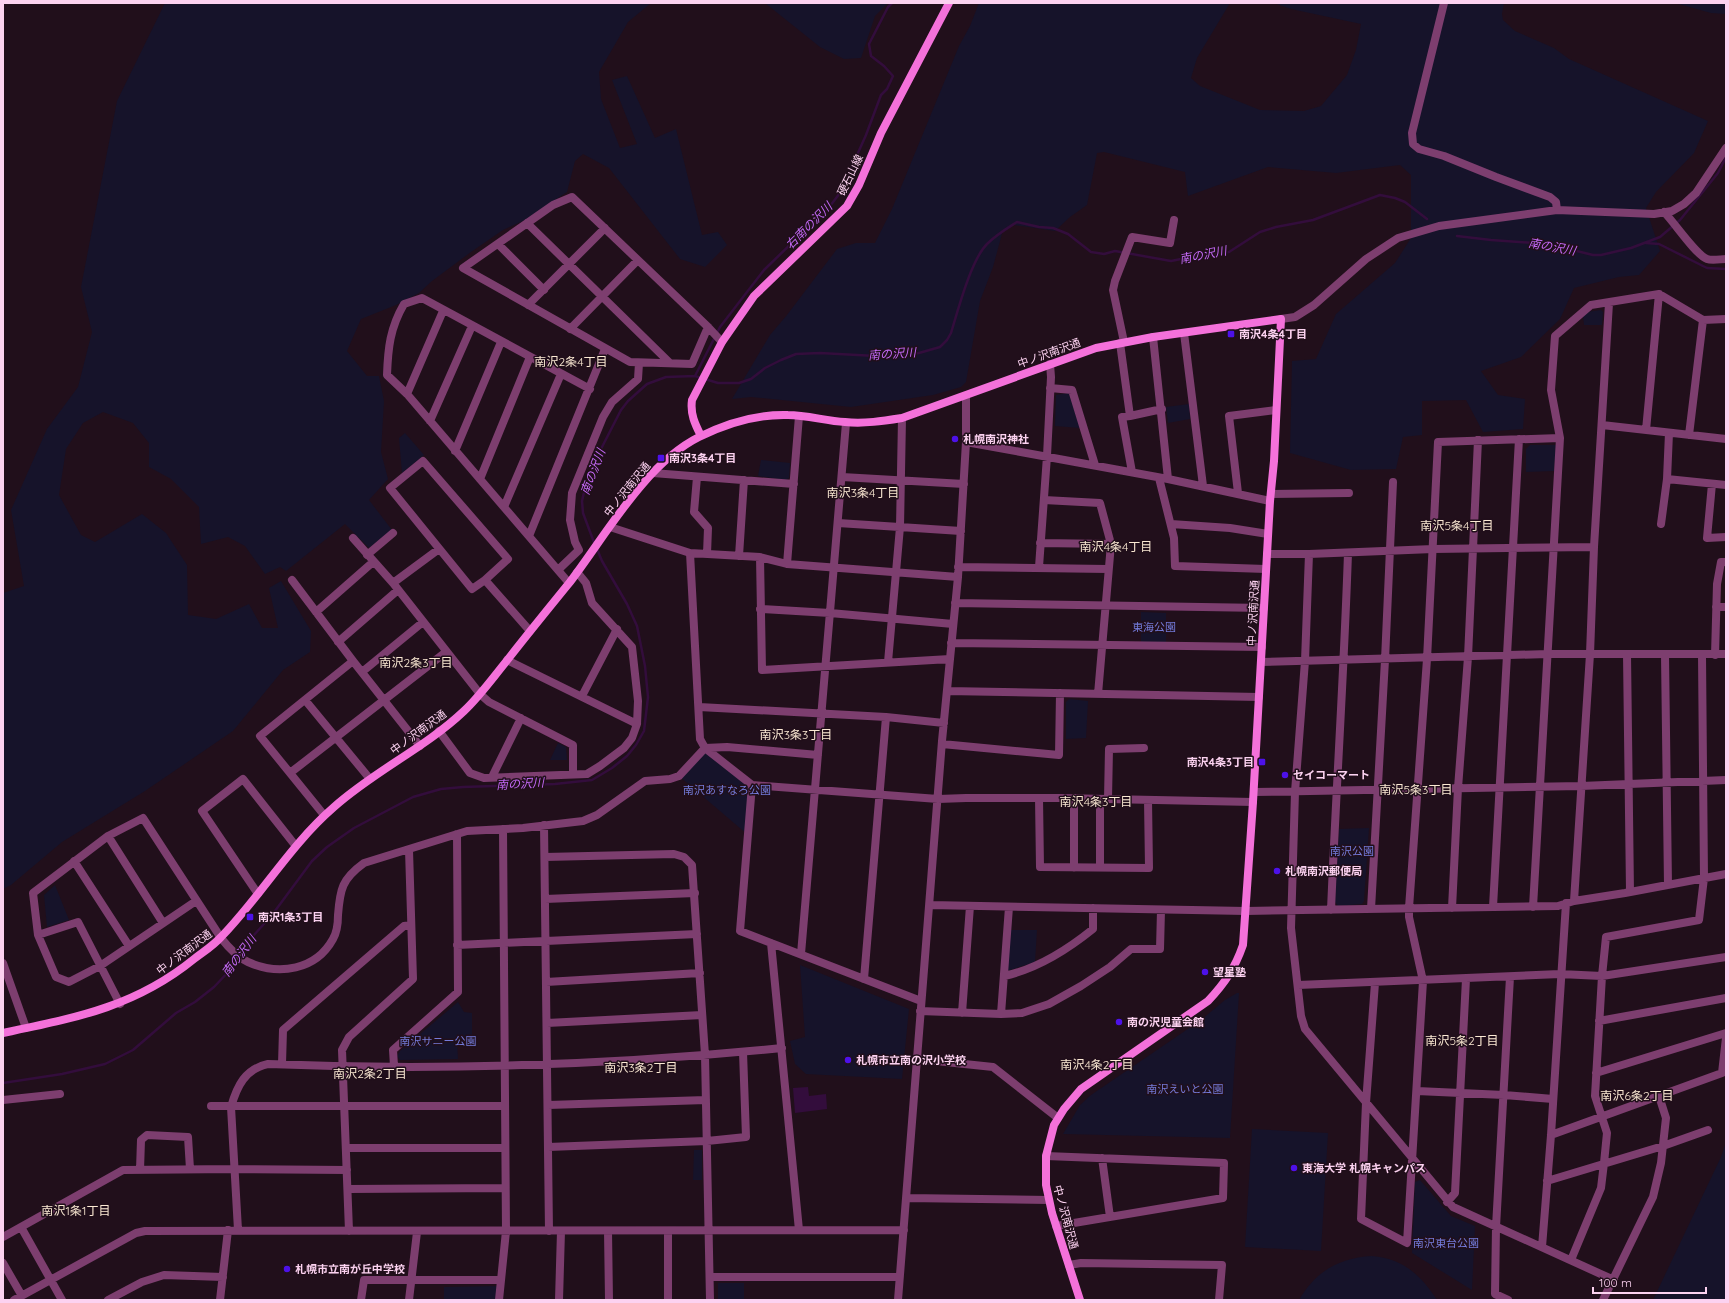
<svg xmlns="http://www.w3.org/2000/svg" width="1729" height="1303" font-family="Quicksand,'Noto Sans JP',sans-serif">
  <style>
    .green { fill: #16132a }
    .water { fill: #330d3c }
    .lines { fill: none; stroke-linecap: round; stroke-linejoin: round }
    .stream { stroke: #330d3c; stroke-width: 2.5 }
    .street { stroke: #7d3e6f; stroke-width: 8 }
    .secondary { stroke: #f471da; stroke-width: 8 }
    .poi-dot { fill: #4d11e9; stroke: #210f1b; stroke-width: 1.5 }
    .labels { text-anchor: middle; stroke-width: 3; stroke-linejoin: round; paint-order: stroke }
    .street-label { font-size: 11px; fill: #fcd2f0; stroke: #210f1b }
    .poi-label { font-size: 11px; font-weight: bold; fill: #fcd2f0; stroke: #210f1b; text-anchor: start }
    .park-label { font-size: 11px; fill: #747bda; stroke: #210f1b }
    .water-label { font-size: 12px; font-style: italic; fill: #c268f4; stroke: #210f1b }
    .neighbourhood-label { font-size: 12px; fill: #fcead4; stroke: #210f1b }
  </style>
  <rect width="100%" height="100%" fill="#210f1b"/>
  <path class="green" d="M165,3h486l-23,19 -29,50 2,27 19,49 17,-4 -25,-64 15,-4 28,62 21,-9 26,106 16,-3 9,13 -22,22 -25,-8 -71,-91 -26,-14 -8,7 -8,31 -42,28 -22,10 -32,22 -39,29 -13,12 -23,12 -35,14 -14,32 20,25h12l5,25 -3,51 7,27 -19,21 23,30 -23,18 -24,-24 -59,47 -6,-4 -15,7 -20,-28 -17,-9 -27,7 -2,-37 -28,-28 -22,-12v-24l-16,-20 -30,-11 -20,11 -17,26 -7,46 22,40 14,7 47,-28 24,19 21,32 1,50 28,4 33,-15 13,24h16l-9,-40 12,-7 30,50 -1,21 -27,18 -50,61 -88,60 -83,51 -51,43 -8,4v-296l21,-7 -13,-76 36,-81 31,-42 14,-55 -11,-45 36,-186z
    M765,3h123l-13,13 -14,42 -17,1 -24,-12z
    M979,3h251l-33,55 -6,20 9,8 60,24 44,1 17,-5 26,-31 9,-25 5,-26 -70,-15 -17,-6h230l-2,11 1,6 12,11 39,17 15,11 139,62 -14,32 -38,39 -10,16 14,43 -21,24 -20,2 -45,11 -14,31 -39,38 -40,14 17,24 27,4 -2,30 -40,3 -17,-32 -44,1v34l-19,2 -7,32 -45,1 -61,-17 2,-92 24,-2 20,-45 59,-51 16,-25v-63l-11,-10 -64,8 -68,-6 -80,29 -3,-24 -81,-20 -7,1 -10,52 -17,12 -15,14 -41,-6 -11,5 -10,37 -13,34 -14,81 -5,5 -28,8 -82,12 -100,-10 -19,2 38,-64 17,-20 50,-66 19,-6h19l17,-34 67,-163 11,-20z
    M1675,3h51v11l-15,-1z
    M1601,310l2,2 -1,13h-18l-1,-10 4,-3z
    M1069,393l11,35 -25,-2 1,-31z
    M1189,404l1,15 -22,4 -2,-16z
    M405,433l19,22 -22,18 -3,-35z
    M1530,445h26l-2,26 -28,1v-23z
    M761,460l29,3 -1,15 -4,2 -27,-4z
    M1141,612l25,1v29h-25z
    M1069,699l19,2 -2,37 -20,1v-37z
    M558,743l8,4 1,13h-17z
    M705,748l47,37 -4,50 -69,-59z
    M1369,828l-5,73 -2,3 -24,2 -3,-4 4,-73z
    M55,885l14,35 -22,7 -3,-32z
    M1011,930h26l-2,32 -28,9z
    M800,965l109,44 -7,70 -96,-5 -11,-10 -5,-23 15,-4z
    M1237,993h2l-9,145 -167,-4 17,-29 11,-10 110,-75 24,-20z
    M458,1002l6,10 8,1v26l-15,3 1,17 -58,1 -3,-4 3,-5z
    M1252,1129l76,4 -7,118 -76,-4z
    M1726,1142v158h-73l68,-143z
    M694,1150h8v30h-9z
    M1420,1180l31,36 24,10 -3,64 -60,-37 3,-71z
    M1372,1256c30,2 49,19 65,44h-138c17,-29 40,-42 73,-44z
    M718,1283h26v17h-26z
    M498,1286l-2,14h-52v-13z"/>
  <path class="water" d="M808,1087l1,9 17,-2 1,15 -32,4 -2,-25z"/>
  <g class="lines">
    <path class="stream" d="M1457,236l34,4 57,4 45,11h8l30,-7 29,-11 20,-17 38,-47 8,-16
      M1646,243l13,1 48,24 19,1
      M695,376l25,-49 44,-57 66,-64 10,-13 26,-58 15,-40 6,-6 6,-13 -9,-10 -13,-10 -2,-12 19,-37 4,-4
      M595,545l-12,-32 -1,-12 3,-13 17,-41 19,-37 7,-9 19,-17 19,-7 29,-1 23,7h21l12,-4 14,-11 16,-8 15,-6 24,-1 56,3 43,-3 21,-6 7,-7 4,-7c7,-23 20,-73 36,-89 9,-9 19,-15 30,-22l22,5 14,1 15,6 23,18 13,2 11,-3 56,10 20,-4 38,-5 31,-20 16,-5 37,-7 67,-25 15,3 10,4 22,17
      M3,1083l59,-9 43,-10 28,-14 43,-37 19,-11 19,-15 18,-19 3,-9 19,-24 18,-20 40,-54 15,-14 27,-19 59,-31 28,-8 22,-2 92,-3 37,-4 20,-12 15,-12 9,-11 8,-14 4,-34 -3,-31 -8,-40 -10,-22 -25,-43 -5,-12"/>
    <path class="street" d="M1444,3l-32,130 1,11 6,5 25,7 52,21 54,20 6,5 1,8
      M1664,212c10,10 32,43 43,47 5,2 14,0 19,0
      M527,223l143,140
      M498,244l46,46
      M528,305l77,-77
      M443,311l-36,83 162,189
      M1281,319l14,-2 19,-12 52,-46 32,-21 41,-12 118,-16 97,4 18,-3 12,-7 12,-11 30,-45
      M708,327l-16,37 -62,-2 -167,-94 90,-63 19,-8 136,130 14,15
      M570,329l68,-69
      M1184,333l19,153
      M1153,337l15,142
      M1124,342l-11,-52 2,-9 17,-44 38,6 4,-23
      M1120,343l10,73 32,-7
      M1050,388l22,2 23,75
      M407,394l-20,-19c1,-27 3,-47 17,-71l18,-6 168,91
      M1130,416l-8,1 10,55
      M430,421l42,-95
      M1602,425l124,14
      M1646,430l13,-136
      M1689,435l14,-115
      M966,442l202,37 102,22
      M455,451l46,-109
      M653,473l141,11
      M697,477l-3,35 14,16 -1,26
      M842,477l122,7
      M1159,478l15,60 1,28 91,3
      M480,479l50,-122
      M1667,479l59,6
      M1712,484l-5,54 19,-1
      M1238,493l-9,-77 47,-6
      M1271,494l78,-1
      M1044,500l56,3 11,41 -13,150
      M504,507l57,-133
      M838,523l123,8
      M1171,524l59,4 38,6
      M1661,524l6,-45 2,-46
      M529,536l76,-187
      M353,538l40,45 87,111 9,8 84,43v29
      M1040,543l71,1
      M690,553l70,4 27,7 171,13
      M1267,554h42l124,-5 161,-2
      M1309,554l-4,107 -10,131 -4,136 10,88 4,13 148,178 161,73
      M367,555l26,-22
      M739,556l5,-76
      M760,557l2,113 188,-11
      M787,564l12,-148
      M958,567l150,2
      M1039,567l8,-111 4,-79 -1,-13
      M558,570l21,-20 -4,-8 -5,-22 2,-27 31,-76 9,-15 26,-23 1,-16
      M292,580l61,81 67,85
      M485,580l23,-21 -85,-98 -33,27 82,101 13,-9 45,51
      M393,583l46,-34
      M955,603l309,5
      M1716,607h10
      M760,609l70,4 123,11
      M316,612l57,-50
      M338,642l60,-52
      M951,643l311,4
      M1627,654l3,238
      M1665,655l3,230
      M1715,655l2,-71 4,-22h5
      M507,660l130,64
      M888,662l12,-135 2,-109
      M1261,662l287,-8h178
      M362,672l61,-50
      M947,691l312,6
      M582,696l35,-67
      M305,700l65,79
      M699,707l187,10 58,6
      M439,731l31,42 14,5 103,-4 13,-8 24,-18 8,-10 5,-14 1,-23 -6,-54 -40,-44 -6,-20 -9,-11
      M942,744l117,11 1,-62
      M705,748l47,37 186,14 28,-1h92l195,4
      M705,748l22,-1 91,8
      M290,773l156,-121
      M492,777l29,-59
      M752,785l-12,146 181,70
      M1254,792l327,-6 145,-6
      M1039,798l1,69 109,1 -1,-68
      M1074,798v70
      M1108,799l1,-50 35,-1
      M324,815l-64,-79 93,-75
      M544,825l5,406
      M108,836l55,87
      M545,857l129,-3 10,3 8,8 13,190 5,245
      M74,861l55,85
      M1100,867v-68
      M258,894l-56,-83 41,-32 52,66
      M545,899l150,-6
      M196,901l-96,65 -31,16 -13,-5 -18,-42 -5,-42 75,-57 35,-18 78,120c7,9 16,19 27,24 31,14 68,8 85,-23 4,-7 5,-16 5,-24 2,-26 4,-36 26,-52l103,-32 56,-3 60,-7 14,-6 48,-34 25,-2 9,-3 26,-28 -5,-9 -10,-186 -80,-26
      M1574,901l16,-247 4,-107 15,-244
      M930,905l316,6 312,-5 16,-5 51,-8 101,-19
      M1493,907l26,-468
      M1533,907l27,-469 -9,-48 4,-54 36,-31 68,-11 44,26 23,-1
      M1452,908l6,-120 10,-131 10,-217
      M1371,909l14,-249 8,-178
      M1331,910c5,-119 13,-238 17,-357
      M38,935l40,-13 42,82
      M771,943l28,287
      M457,945l240,-11
      M801,954l45,-531
      M3,963l23,65
      M1004,976c33,-7 63,-26 89,-47v-21
      M864,979l22,-262
      M546,982l154,-9
      M1375,983l-9,120 -5,116 46,24 16,-262 -14,-64v-9l18,-249 11,-217 122,-4
      M1298,985l262,-11 42,2 124,-19
      M920,1011l81,3 21,-1 27,-9 32,-18 29,-19 21,-18h29l1,-39
      M962,1013l8,-107
      M1001,1014l8,-107
      M1599,1021l127,-23
      M547,1023l155,-8
      M917,1059l76,8 65,51
      M282,1064l1,-34 121,-104 7,-1
      M394,1066l-1,-16 65,-58 -1,-158
      M1596,1073l130,-40
      M1417,1091l87,4 49,4
      M3,1100l57,-6
      M548,1105l158,-5
      M211,1106h294
      M1551,1135l171,-62 4,-35
      M548,1147l159,-6 39,-4 -3,-85
      M346,1148h159
      M1046,1156l178,7 -1,35 -167,28
      M1102,1158l8,59
      M140,1170l1,-30 6,-5 41,2 2,32
      M1547,1181l116,-35 45,-16
      M348,1189l157,-1
      M906,1198l143,2
      M1447,1202l8,-9 11,-214
      M21,1227l41,73
      M238,1230l-7,-123c6,-21 14,-38 37,-43 171,7 344,1 514,-16
      M349,1231l-7,-181 7,-13 64,-58 -4,-129
      M608,1231l1,69
      M668,1231v69
      M3,1237l120,-67 112,-1 112,1
      M1542,1247l9,-112 15,-232
      M1571,1260l30,-72 3,-25 3,-30 -12,-37 7,-120 4,-39 93,-17 5,-42 -2,-223
      M3,1263l19,33
      M1069,1265l12,-2 141,2 -3,35
      M710,1277h189
      M14,1300l122,-67 9,-2 759,-1
      M108,1300l34,-18 22,-7 59,2
      M220,1300l8,-70
      M361,1300l3,-20h137
      M409,1300l8,-68
      M499,1300l7,-69 -3,-402
      M559,1300l2,-69
      M898,1300l44,-559 16,-164 8,-135v-46
      M1508,1300l-13,-6 1,-67 14,-250
      M1603,1300l50,-103 8,-34 5,-45 -7,-22"/>
    <path class="secondary" d="M701,436c-6,-12 -11,-22 -9,-36l30,-58 32,-46 93,-90 12,-21 22,-52 68,-130
      M3,1033c72,-15 132,-26 191,-74 9,-7 19,-13 27,-22 40,-41 69,-92 113,-130 40,-36 91,-59 130,-96 15,-14 28,-32 41,-48 21,-27 43,-54 65,-81 36,-47 75,-118 129,-145 28,-14 57,-23 89,-22 19,0 38,6 57,7 19,2 38,-1 57,-4l194,-70 57,-11 128,-18 -7,142 -4,40 -17,301 -10,143c-8,23 -18,38 -35,56l-127,88 -17,20 -10,16 -8,31v29l6,28 28,87"/>
  </g>
  <g class="poi-dot">
    <rect x="1227" y="330" width="8" height="8" rx="2"/>
    <circle cx="955" cy="439" r="4"/>
    <rect x="657" y="454" width="8" height="8" rx="2"/>
    <rect x="1258" y="758" width="8" height="8" rx="2"/>
    <circle cx="1285" cy="775" r="4"/>
    <circle cx="1277" cy="871" r="4"/>
    <rect x="246" y="913" width="8" height="8" rx="2"/>
    <circle cx="1205" cy="972" r="4"/>
    <circle cx="1119" cy="1022" r="4"/>
    <circle cx="848" cy="1060" r="4"/>
    <circle cx="1294" cy="1168" r="4"/>
    <circle cx="287" cy="1269" r="4"/>
  </g>
  <g class="labels">
    <g class="street-label">
      <text transform="translate(850 175) rotate(-64)" y="4">硬石山線</text>
      <text transform="translate(1049 353) rotate(-20)" y="4">中ノ沢南沢通</text>
      <text transform="translate(627 489) rotate(-51)" y="4">中ノ沢南沢通</text>
      <text transform="translate(1253 613) rotate(-87)" y="4">中ノ沢南沢通</text>
      <text transform="translate(418 732) rotate(-36)" y="4">中ノ沢南沢通</text>
      <text transform="translate(184 952) rotate(-37)" y="4">中ノ沢南沢通</text>
      <text transform="translate(1066 1217) rotate(75)" y="4">中ノ沢南沢通</text>
    </g>
    <g class="poi-label">
      <text x="1239" y="338">南沢4条4丁目</text>
      <text x="963" y="443">札幌南沢神社</text>
      <text x="669" y="462">南沢3条4丁目</text>
      <text x="1254" y="766" text-anchor="end">南沢4条3丁目</text>
      <text x="1293" y="779">セイコーマート</text>
      <text x="1285" y="875">札幌南沢郵便局</text>
      <text x="258" y="921">南沢1条3丁目</text>
      <text x="1213" y="976">望星塾</text>
      <text x="1127" y="1026">南の沢児童会館</text>
      <text x="856" y="1064">札幌市立南の沢小学校</text>
      <text x="1302" y="1172">東海大学 札幌キャンパス</text>
      <text x="295" y="1273">札幌市立南が丘中学校</text>
    </g>
    <g class="park-label">
      <text x="1154" y="631">東海公園</text>
      <text x="727" y="794">南沢あすなろ公園</text>
      <text x="1352" y="855">南沢公園</text>
      <text x="438" y="1045">南沢サニー公園</text>
      <text x="1185" y="1093">南沢えいと公園</text>
      <text x="1446" y="1247">南沢東台公園</text>
    </g>
    <g class="water-label">
      <text transform="translate(809 226) rotate(-45)" y="4">右南の沢川</text>
      <text transform="translate(1552 247) rotate(10)" y="4">南の沢川</text>
      <text transform="translate(1203 255) rotate(-11)" y="4">南の沢川</text>
      <text transform="translate(892 354) rotate(-4)" y="4">南の沢川</text>
      <text transform="translate(593 472) rotate(-69)" y="4">南の沢川</text>
      <text transform="translate(520 784) rotate(-3)" y="4">南の沢川</text>
      <text transform="translate(239 956) rotate(-53)" y="4">南の沢川</text>
    </g>
    <g class="neighbourhood-label">
      <text x="571" y="366">南沢2条4丁目</text>
      <text x="863" y="497">南沢3条4丁目</text>
      <text x="1457" y="530">南沢5条4丁目</text>
      <text x="1116" y="551">南沢4条4丁目</text>
      <text x="416" y="667">南沢2条3丁目</text>
      <text x="796" y="739">南沢3条3丁目</text>
      <text x="1416" y="794">南沢5条3丁目</text>
      <text x="1096" y="806">南沢4条3丁目</text>
      <text x="1462" y="1045">南沢5条2丁目</text>
      <text x="1097" y="1069">南沢4条2丁目</text>
      <text x="641" y="1072">南沢3条2丁目</text>
      <text x="370" y="1078">南沢2条2丁目</text>
      <text x="1637" y="1100">南沢6条2丁目</text>
      <text x="76" y="1215">南沢1条1丁目</text>
    </g>
  </g>
  <rect width="1729" height="1303" fill="none" stroke="#fcd2f0" stroke-width="8"/>
  <path d="M1593 1287v6h113v-6" fill="none" stroke="#fcd2f0" stroke-width="2"/>
  <text x="1599" y="1287" font-size="12" fill="#fcd2f0" stroke="#210f1b" stroke-width="3" paint-order="stroke">100 m</text>
</svg>
